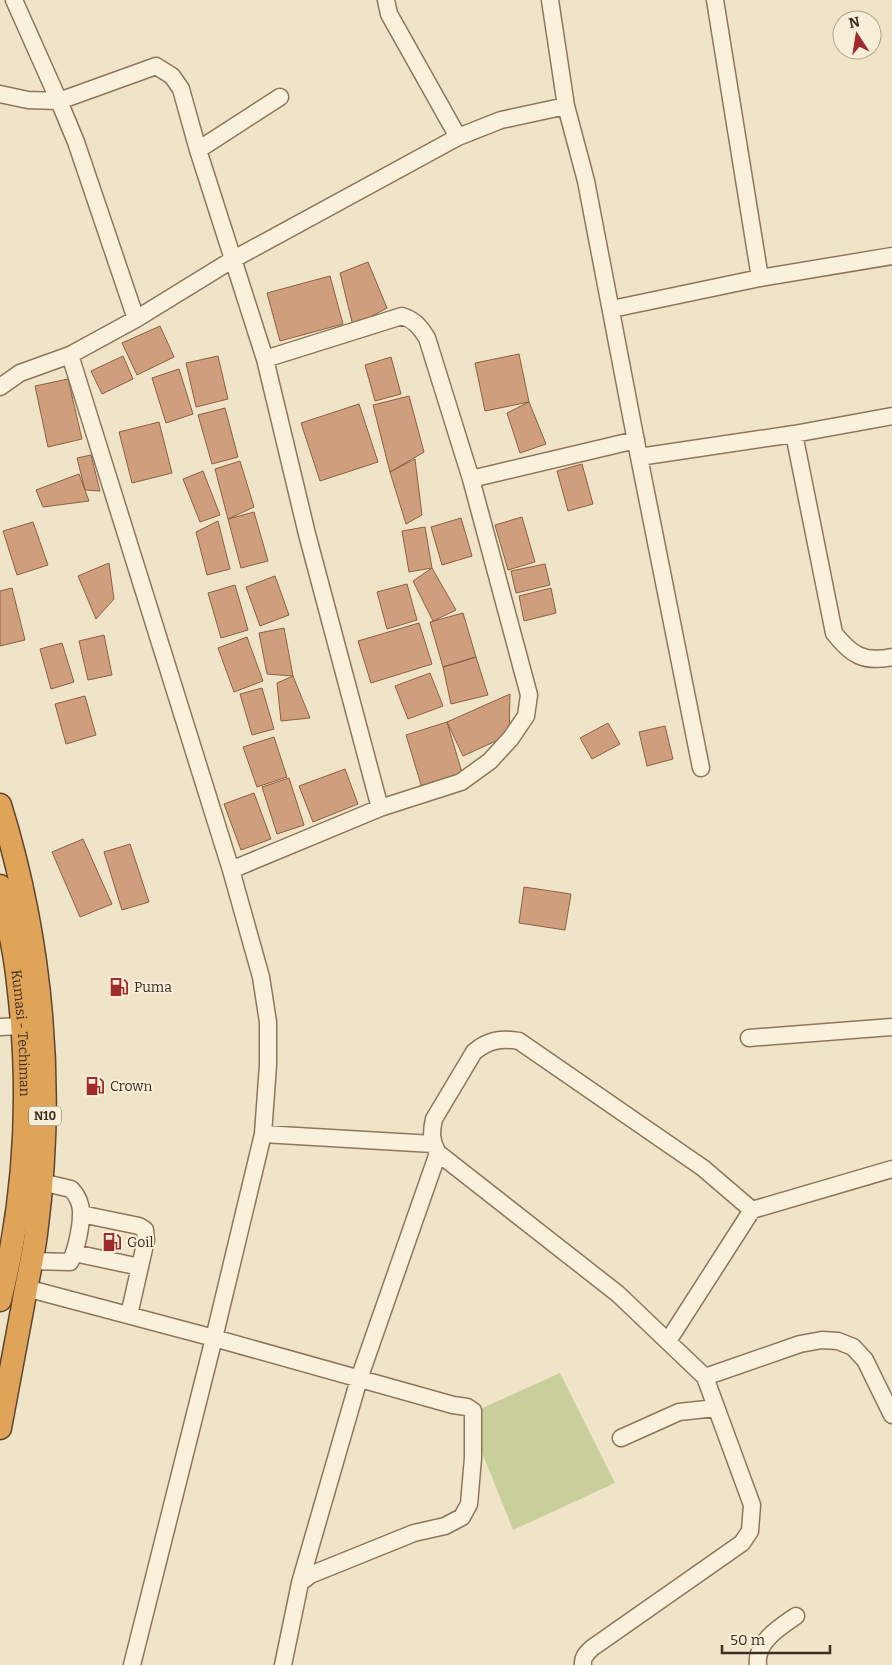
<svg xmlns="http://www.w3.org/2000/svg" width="892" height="1665" font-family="Bitter,serif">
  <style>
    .green { fill: #c9cf9b }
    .building { fill: #cf9f7d; stroke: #8d5f41 }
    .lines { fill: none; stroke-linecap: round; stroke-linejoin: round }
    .minor-casing { stroke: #8d765c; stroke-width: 19 }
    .highway-casing { stroke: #5b4430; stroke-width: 25 }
    .minor { stroke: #faf1dc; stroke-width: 16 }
    .highway { stroke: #e0a458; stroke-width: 22 }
    .labels { text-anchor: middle; stroke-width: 4; stroke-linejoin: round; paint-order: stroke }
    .shield { fill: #f7eed8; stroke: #756857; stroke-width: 1 }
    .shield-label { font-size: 12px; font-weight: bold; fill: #3d2e20 }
    .poi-label { font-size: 14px; fill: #3d2e20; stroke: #f7eed8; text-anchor: start }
    .street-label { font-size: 14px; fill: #3d2e20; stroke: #f7eed8 }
  </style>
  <rect width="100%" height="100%" fill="#f0e4c8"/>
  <path class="green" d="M560,1373l55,110 -102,47 -46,-115z"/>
  <path class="building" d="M368,262l19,46 -34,18 -13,-53z
    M330,276l13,48 -63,17 -13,-48z
    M160,326l14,31 -37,18 -15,-32z
    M519,354l10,48 -44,9 -10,-48z
    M123,356l10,23 -31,15 -11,-23z
    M218,356l10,43 -32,8 -10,-44z
    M391,357l10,37 -26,7 -10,-36z
    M179,369l14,45 -27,9 -14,-45z
    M68,379l14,60 -34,8 -13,-61z
    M409,396l15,56 -34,20 -17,-67z
    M529,402l17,42 -26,9 -13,-40z
    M359,404l19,58 -58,19 -19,-58z
    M225,408l13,49 -26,7 -14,-49z
    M159,422l13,51 -40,10 -13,-51z
    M91,455l9,36 -15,-1 -8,-32z
    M415,459l7,56 -16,9 -16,-52z
    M240,461l14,46 -26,12 -13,-50z
    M582,464l11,40 -25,7 -11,-40z
    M203,471l17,44 -20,7 -17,-43z
    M79,474l10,27 -46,6 -7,-17z
    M254,512l14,49 -27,7 -13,-49z
    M522,517l13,45 -27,8 -13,-45z
    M461,518l11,38 -30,9 -11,-38z
    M218,521l12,48 -23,6 -11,-43z
    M33,522l15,43 -31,10 -14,-44z
    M425,527l7,41 -23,4 -7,-41z
    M109,563l5,36 -18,20 -18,-43z
    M545,564l5,21 -34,8 -5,-22z
    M432,568l24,42 -23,11 -20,-40z
    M275,576l14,39 -29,11 -14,-39z
    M407,584l10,36 -30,9 -10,-37z
    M235,585l13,45 -27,8 -13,-45z
    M12,588l13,52 -25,6v-55z
    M551,588l5,25 -32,8 -5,-25z
    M463,613l13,44 -33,10 -13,-45z
    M419,623l13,41 -61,19 -13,-42z
    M284,628l9,48 -26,-2 -8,-41z
    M104,635l8,40 -24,5 -9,-39z
    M247,637l16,44 -29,11 -16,-44z
    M62,643l12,39 -23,7 -11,-40z
    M476,657l12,38 -37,9 -8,-37z
    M430,673l13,33 -35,13 -13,-33z
    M293,676l17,42 -29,3 -4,-38z
    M262,688l12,41 -22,6 -12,-41z
    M510,694l-1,41 -46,21 -16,-34z
    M85,696l11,39 -30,9 -11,-40z
    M447,722l16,54 -41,12 -16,-53z
    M608,723l12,21 -28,15 -12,-21z
    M665,726l8,33 -26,7 -8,-34z
    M274,737l13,40 -30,10 -14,-40z
    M345,769l13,35 -45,18 -14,-36z
    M289,778l15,47 -27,9 -15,-47z
    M254,793l17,46 -30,11 -17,-46z
    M83,839l29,65 -32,13 -28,-65z
    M130,844l19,58 -27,8 -18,-58z
    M524,887l47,7 -6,36 -46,-7z"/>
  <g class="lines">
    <g class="minor-casing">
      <path id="minor" d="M14,0l45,101 97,-35 16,10 9,13 17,61
        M386,0l3,14 69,123
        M550,0l16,106
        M715,0l45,278
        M0,94l28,6 31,1 17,41 60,177
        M280,97l-82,53 67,209 42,175 73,274
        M612,309l148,-31 132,-22
        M70,355l161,515 30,107 7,45v43l-5,69 -49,204 -82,327
        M0,387l20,-14 50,-18 66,-36 96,-59 226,-123 43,-17 65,-14 20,75 53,276 62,311
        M794,434l40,199c17,22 30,30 58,24
        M639,457l155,-23 98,-18
        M471,479l165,-39
        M231,870l149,-62 81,-26 29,-21 21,-23 15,-22 3,-21 -58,-216 -44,-141c-7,-11 -12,-18 -25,-22l-137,43
        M0,1027l22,-1
        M749,1038l143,-11
        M263,1134l170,10
        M81,1214l58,12 6,4 1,10 -17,75
        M74,1253l66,14
        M31,1261l39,1c6,-10 11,-35 11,-47 1,-10 -4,-20 -10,-26l-30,-7
        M26,1288l188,50 239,67 14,2 6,4v47l-4,46 -7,13 -17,9 -31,7 -104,42 -10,8 -17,82
        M668,1341l84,-131 140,-41
        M705,1377l95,-33 22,-4 16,1 15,6 12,13 27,55
        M621,1438l58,-26 37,-4
        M300,1583l59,-204 79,-226
        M583,1665c-1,-8 4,-12 9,-17l150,-105 8,-12 2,-26 -47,-128 -87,-83 -180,-141c-7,-12 -7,-21 -4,-34l40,-67c14,-12 27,-14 45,-11l184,127 49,42
        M758,1665c-3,-23 22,-38 38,-49"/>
    </g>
    <g class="highway-casing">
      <g id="highway">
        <path d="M0,805c43,138 55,285 36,429 -3,24 -9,47 -13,71 -8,41 -15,82 -23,123"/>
        <path id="s1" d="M0,886c7,32 15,64 18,97 13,106 8,214 -18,317"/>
      </g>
    </g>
    <use href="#minor" class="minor"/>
    <use href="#highway" class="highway"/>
  </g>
  <defs>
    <g id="fuel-bare" transform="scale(1.5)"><path d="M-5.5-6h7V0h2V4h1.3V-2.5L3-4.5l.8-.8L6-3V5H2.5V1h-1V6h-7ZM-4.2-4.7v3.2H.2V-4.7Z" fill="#9e2a2b" stroke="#f7eed8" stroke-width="2.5" paint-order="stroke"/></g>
  </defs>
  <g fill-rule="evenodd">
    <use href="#fuel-bare" x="119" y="987"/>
    <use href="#fuel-bare" x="95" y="1086"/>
    <use href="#fuel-bare" x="112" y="1242"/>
  </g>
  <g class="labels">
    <rect class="shield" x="29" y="1106.5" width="32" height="19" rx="4"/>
    <g class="shield-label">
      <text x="45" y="1120">N10</text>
    </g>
    <g class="poi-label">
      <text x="134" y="992">Puma</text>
      <text x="110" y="1091">Crown</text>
      <text x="127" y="1247">Goil</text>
    </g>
    <g class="street-label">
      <text dy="5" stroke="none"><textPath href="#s1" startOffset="149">Kumasi - Techiman</textPath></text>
    </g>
  </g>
  <g transform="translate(857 35) rotate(348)"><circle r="24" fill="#f7eed8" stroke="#ada18e"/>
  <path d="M0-4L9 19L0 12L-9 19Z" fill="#9e2a2b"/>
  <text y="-8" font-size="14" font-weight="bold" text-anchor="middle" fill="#3d2e20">N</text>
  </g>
  <path d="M722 1645v8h108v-8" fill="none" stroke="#3d2e20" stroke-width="2.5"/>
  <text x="730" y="1645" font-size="15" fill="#3d2e20" stroke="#f7eed8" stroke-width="4" paint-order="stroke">50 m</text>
</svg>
